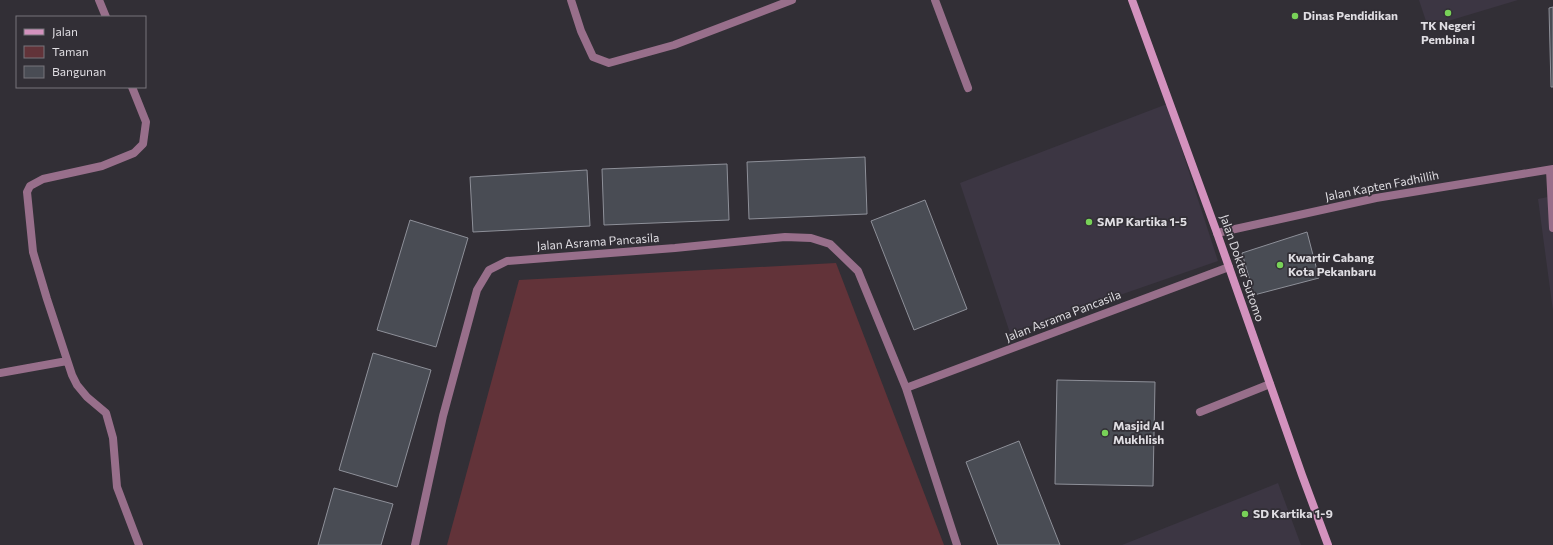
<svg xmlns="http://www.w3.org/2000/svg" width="1553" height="545" font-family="Commissioner,sans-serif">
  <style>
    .built { fill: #3c3643 }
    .green { fill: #623339 }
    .building { fill: #494c54; stroke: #8e9099 }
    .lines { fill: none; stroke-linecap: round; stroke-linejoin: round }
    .lane { stroke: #986f8b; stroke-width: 8 }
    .street { stroke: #986f8b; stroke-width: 8 }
    .secondary { stroke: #d392be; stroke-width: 8 }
    .poi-dot { fill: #78d258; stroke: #322f36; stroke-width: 1.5 }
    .labels { text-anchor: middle; stroke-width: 3.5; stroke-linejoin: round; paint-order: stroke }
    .poi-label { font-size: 12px; font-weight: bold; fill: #dfdde2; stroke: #322f36; text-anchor: start }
    .street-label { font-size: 12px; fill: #dfdde2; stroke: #322f36 }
  </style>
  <rect width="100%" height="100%" fill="#322f36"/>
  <path class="built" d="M1419,0h99l-90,27z
    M1167,104l51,157 -208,72 -50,-150z
    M1553,196v115l-15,-112z
    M1278,483l23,62h-179z"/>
  <path class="green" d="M836,263l108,282h-497l72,-265z"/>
  <path class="building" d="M1553,7v80h-2l-2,-79z
    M865,157l2,57 -118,5 -2,-57z
    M727,164l2,56 -125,5 -2,-56z
    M587,170l3,56 -117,6 -3,-55z
    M925,200l42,109 -53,21 -43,-109z
    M410,220l58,18 -32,109 -59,-17z
    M1307,232l12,46 -65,17 -12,-42z
    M373,353l58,17 -34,117 -58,-17z
    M1057,380l98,2 -2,104 -98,-2z
    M1019,441l41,104h-62l-32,-83z
    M334,488l59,16 -12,41h-63z"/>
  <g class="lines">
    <path class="lane" d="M1200,412l70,-28"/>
    <path class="street" d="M99,0l7,17
      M571,0l10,31 12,26 16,6 65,-18 118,-45
      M935,0l33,88
      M132,87l14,35 -3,22 -9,9 -32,13 -59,13 -13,7 -3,6 6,60 14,47 25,76 5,10 10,12 19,16 7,25 4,49 22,58
      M1550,170l3,58
      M1217,233l159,-35 177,-29
      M0,373l67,-12
      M906,388l323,-121
      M415,545l28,-129 34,-126 12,-20 18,-9 168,-13 110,-11 26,1 19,6 28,27 48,117 51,157"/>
    <path class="secondary" d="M1132,0l85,233 85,242 26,70"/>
  </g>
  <g class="poi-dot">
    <circle cx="1448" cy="13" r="4"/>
    <circle cx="1295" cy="16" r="4"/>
    <circle cx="1089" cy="222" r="4"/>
    <circle cx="1280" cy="265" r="4"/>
    <circle cx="1105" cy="433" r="4"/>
    <circle cx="1245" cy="514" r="4"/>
  </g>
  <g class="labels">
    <g class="poi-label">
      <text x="1303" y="20">Dinas Pendidikan</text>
      <text x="1448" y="30" text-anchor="middle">TK Negeri<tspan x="1448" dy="14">Pembina I</tspan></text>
      <text x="1097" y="226">SMP Kartika 1-5</text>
      <text x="1288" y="262">Kwartir Cabang<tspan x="1288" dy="14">Kota Pekanbaru</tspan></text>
      <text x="1113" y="430">Masjid Al<tspan x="1113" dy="14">Mukhlish</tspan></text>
      <text x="1253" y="518">SD Kartika 1-9</text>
    </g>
    <g class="street-label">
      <text transform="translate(1382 186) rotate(-11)" y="4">Jalan Kapten Fadhillih</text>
      <text transform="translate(598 242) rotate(-4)" y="4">Jalan Asrama Pancasila</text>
      <text transform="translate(1242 268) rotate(71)" y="4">Jalan Dokter Sutomo</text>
      <text transform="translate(1063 316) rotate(-21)" y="4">Jalan Asrama Pancasila</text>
    </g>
  </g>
  <rect x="16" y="16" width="130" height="72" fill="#322f36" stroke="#77757b"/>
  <rect x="24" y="29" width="20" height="6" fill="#d392be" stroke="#77757b"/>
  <text x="52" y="36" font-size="12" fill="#dfdde2">Jalan</text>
  <rect x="24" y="46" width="20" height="12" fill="#623339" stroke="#77757b"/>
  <text x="52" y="56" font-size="12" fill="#dfdde2">Taman</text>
  <rect x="24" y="66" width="20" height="12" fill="#494c54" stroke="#77757b"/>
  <text x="52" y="76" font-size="12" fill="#dfdde2">Bangunan</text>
</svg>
